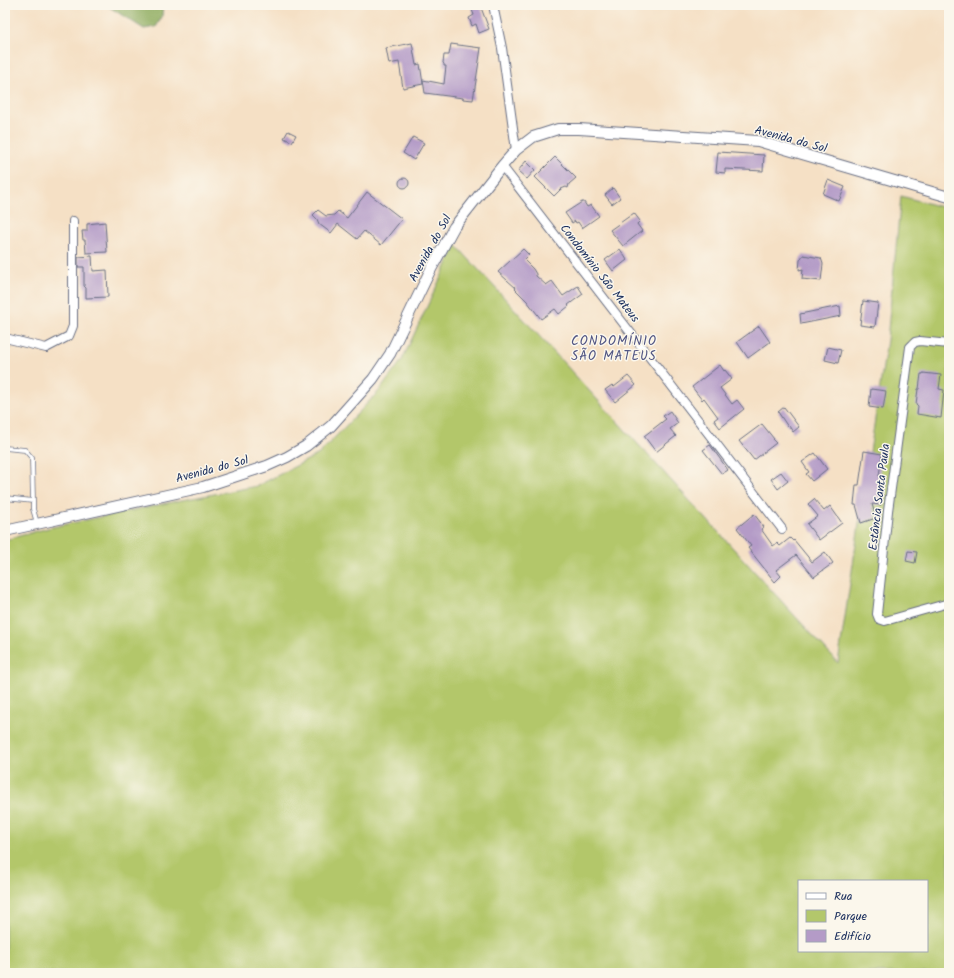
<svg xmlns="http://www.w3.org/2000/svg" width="954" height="978" font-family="Kalam,sans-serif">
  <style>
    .green { fill: #b3c76b; stroke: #677b64; fill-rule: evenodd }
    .forest { fill: #8eac5f; stroke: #546e5e }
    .building { fill: #b49bc7 }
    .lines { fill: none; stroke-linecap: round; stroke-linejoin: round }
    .service-casing { stroke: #676d82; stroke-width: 5.5 }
    .minor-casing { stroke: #676d82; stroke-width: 10 }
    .tertiary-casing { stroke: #676d82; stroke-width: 12 }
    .service { stroke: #fff; stroke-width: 4 }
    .minor { stroke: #fff; stroke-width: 8 }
    .tertiary { stroke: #fff; stroke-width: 10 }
    .labels { text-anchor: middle; stroke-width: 3; stroke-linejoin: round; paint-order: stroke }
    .street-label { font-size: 12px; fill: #1b2f5e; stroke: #fbf7ec }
    .neighbourhood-label { font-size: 13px; letter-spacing: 1px; fill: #515583; stroke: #fbf7ec }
  </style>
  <rect width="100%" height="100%" fill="#fbf7ec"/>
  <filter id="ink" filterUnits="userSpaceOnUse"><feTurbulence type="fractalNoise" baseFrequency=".025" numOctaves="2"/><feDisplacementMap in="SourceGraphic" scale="8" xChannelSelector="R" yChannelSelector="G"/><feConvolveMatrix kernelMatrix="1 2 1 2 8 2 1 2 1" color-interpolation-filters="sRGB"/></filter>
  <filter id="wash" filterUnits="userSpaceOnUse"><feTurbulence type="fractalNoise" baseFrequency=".012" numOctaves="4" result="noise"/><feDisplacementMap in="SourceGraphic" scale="16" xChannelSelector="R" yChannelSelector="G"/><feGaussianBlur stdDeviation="0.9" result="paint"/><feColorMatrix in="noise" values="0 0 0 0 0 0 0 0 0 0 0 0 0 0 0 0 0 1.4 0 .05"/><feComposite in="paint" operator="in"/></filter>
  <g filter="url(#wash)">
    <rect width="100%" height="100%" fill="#f5e0c5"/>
    <path class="green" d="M901,196l48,13v764h-944v-433l43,-12 134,-28 75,-14 62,-32 61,-64 22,-30 54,-115 382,418 49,-323zM799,881h128v70h-128z"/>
    <path class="forest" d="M106,5h57l-1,12 -6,10 -12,2z"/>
    <g id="blocks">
      <path class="building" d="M470,5h10l9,24 -10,4 -3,-9 -4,2 -3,-8 5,-3z
        M412,43l4,22 4,-1 3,20 -20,4 -4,-26 -10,2 -3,-16z
        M451,44l30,4 -8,52 -10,-1v-1l-38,-5 -2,-13 21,4 2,-18h-2v-2l-1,-1 1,-8h5z
        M288,131l8,4 -4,7 -8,-4z
        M413,137l11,6 -10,17 -11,-7z
        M718,152l46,3 -1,16 -38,-2v4l-9,-1z
        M555,157l21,21 -7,6 -1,4 -2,-1 -5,2 -7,7 -19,-19z
        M526,161l9,9 -8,9 -9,-8z
        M399 183a5 5 0 1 1 10 0a5 5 0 1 1-10 0Z
        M828,180l17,7 -6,14 -16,-7z
        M613,188l7,10 -8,6 -7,-9z
        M367,192l35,27 -21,26 -17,-14 -7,8 -19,-15 -7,9 -12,-9 -2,-5 -4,-4 5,-5 8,6 8,-1 4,-4 9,7z
        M582,202h2l3,5 4,-2 8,11 -17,12 -4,-6 -2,1 -1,-2 -3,2 -7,-10z
        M634,213l6,8 -3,3 5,7 -19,15 -13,-16z
        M105,222l2,30 -21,1 -1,-13h-2l-1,-9h5v-7z
        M523,249l6,6 -5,5 9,9 3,5v2l10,9 6,-4 11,15 15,-10 5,8 -15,11 1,1 -10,8 -4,-5 -14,10 -14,-18 -12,-12 1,-1 -18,-16z
        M620,249l7,11 -14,11 -8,-11z
        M803,255l18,3 2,6 -2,17 -19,-2 1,-10 -4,1 1,-10z
        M92,256l1,15 14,-1 1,27 -22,1v-10l-2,-2v-19h-6v-10z
        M863,301l15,2 -3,24 -15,-2z
        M840,306l1,10 -40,8 -1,-10z
        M759,326l11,16 -22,16 -11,-16z
        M828,347l13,3 -3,13 -13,-3z
        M720,365l4,6 1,-1 7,9 -12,9 12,16 5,-4 7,9 -24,19 -6,-8 4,-3 -14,-19 -2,2 -10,-13z
        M923,373l18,2 -2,14 5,1 -3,28 -24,-4 1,-8 -2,-2 2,-15h1l2,-15h2z
        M628,376l8,9 -21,17 -10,-12 7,-5 2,2z
        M871,389l15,2 -3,18 -14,-2z
        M784,407l15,20 -6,5 -4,-6 -1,1 -10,-15z
        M670,411l8,12 -8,6 6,7 -20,16 -12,-16 22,-17 -3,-3z
        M762,424l12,15 -1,1 3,3 -22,17 -15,-19z
        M710,445l18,25 -6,4 -19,-24z
        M864,451l18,3 -3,22 5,1 -3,28 -9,-1 4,14 -15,5 -5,-18h-2l2,-20h3z
        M815,453l12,16 -15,12 -6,-7 3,-2 -7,-10z
        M781,472l7,9 -10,8 -7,-10z
        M814,499l10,12 6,-5 12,17 -23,17 -12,-16 11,-8 -10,-12z
        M754,514l10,13 -3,2 12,17 4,-3 3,3 10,-8 3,3 1,-1 18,22 13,-10 8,11 -19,14 -18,-22 -20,15 5,6 -6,6 -27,-34 3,-2 -14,-18z
        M908,551l9,1 -2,11 -9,-2z"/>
    </g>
  </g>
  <g filter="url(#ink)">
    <use href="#blocks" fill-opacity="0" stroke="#676d82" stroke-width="1"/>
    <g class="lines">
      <g class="service-casing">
        <path id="service" d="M5,448l20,2 7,8 1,43
          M5,498l28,3v8l4,14"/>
      </g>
      <g class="minor-casing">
        <path id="minor" d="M493,5l9,43 14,102
          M502,166l280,363
          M5,338l41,10 23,-12 4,-10v-105
          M949,344l-29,-3 -5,1 -5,5 -22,164 -11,103 2,5 6,2 64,-18"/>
      </g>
      <g class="tertiary-casing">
        <path id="tertiary" d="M5,531l198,-44 64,-21 20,-9 19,-11 25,-20 42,-47 17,-25 39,-81 25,-46 48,-61 14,-16 17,-13 25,-8h21l179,12 191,56"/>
      </g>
      <use href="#service" class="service"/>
      <use href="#minor" class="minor"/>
      <use href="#tertiary" class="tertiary"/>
    </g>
  </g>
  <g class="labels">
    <g class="street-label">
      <text transform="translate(791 139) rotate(15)" y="4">Avenida do Sol</text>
      <text transform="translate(430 248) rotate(-61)" y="4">Avenida do Sol</text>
      <text transform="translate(600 273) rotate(52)" y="4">Condomínio São Mateus</text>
      <text transform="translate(212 469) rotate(-15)" y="4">Avenida do Sol</text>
      <text transform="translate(879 497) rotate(-83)" y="4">Estância Santa Paula</text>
    </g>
    <g class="neighbourhood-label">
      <text x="614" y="345">CONDOMÍNIO<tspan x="614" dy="15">SÃO MATEUS</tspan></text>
    </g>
  </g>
  <rect width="954" height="978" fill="none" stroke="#fbf7ec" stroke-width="20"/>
  <rect x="798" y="880" width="130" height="72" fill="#fbf7ec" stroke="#a1a7b3"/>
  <rect x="806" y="893" width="20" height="6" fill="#ffffff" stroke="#a1a7b3"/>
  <text x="834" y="900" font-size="12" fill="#1b2f5e">Rua</text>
  <rect x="806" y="910" width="20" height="12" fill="#b3c76b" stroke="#a1a7b3"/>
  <text x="834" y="920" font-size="12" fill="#1b2f5e">Parque</text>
  <rect x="806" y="930" width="20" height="12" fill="#b49bc7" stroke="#a1a7b3"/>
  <text x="834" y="940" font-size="12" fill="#1b2f5e">Edifício</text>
</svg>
